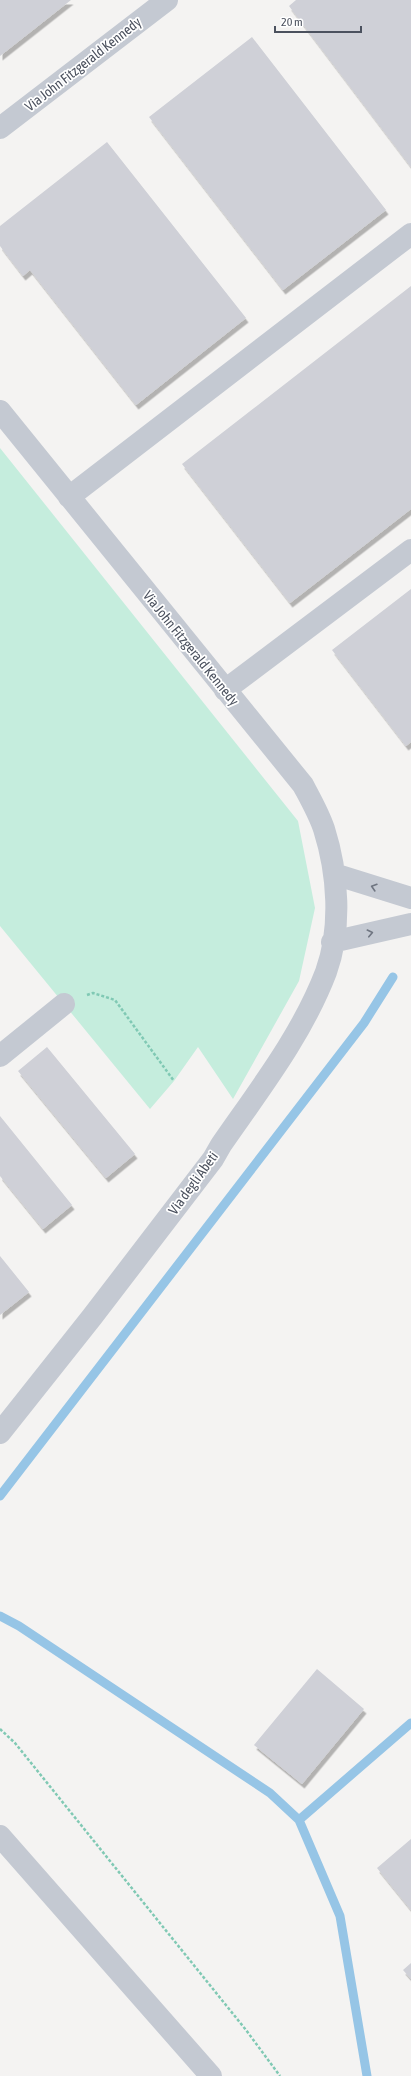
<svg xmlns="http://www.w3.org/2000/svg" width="411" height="2076" font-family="'Asap Condensed',sans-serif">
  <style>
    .green { fill: #c5eddd }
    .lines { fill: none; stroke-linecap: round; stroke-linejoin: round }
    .stream { stroke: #96c5e6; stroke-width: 9 }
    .building { fill: #cfd0d7; filter: url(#shadow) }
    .path { stroke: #80c9b4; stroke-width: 2.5; stroke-dasharray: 3 2; stroke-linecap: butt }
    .minor { stroke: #c4c9d2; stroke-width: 22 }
    .oneway { stroke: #6f7581 }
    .labels { text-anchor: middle; stroke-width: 3.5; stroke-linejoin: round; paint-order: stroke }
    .street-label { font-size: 14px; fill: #4b515e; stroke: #fff }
  </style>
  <defs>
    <filter id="shadow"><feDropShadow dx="2.5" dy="4.5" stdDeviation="0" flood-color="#0004"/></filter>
  </defs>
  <rect width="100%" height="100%" fill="#f4f3f2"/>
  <path class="green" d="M0,448l298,373 17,87 -16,73 -66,118 -35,-52 -24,34 -24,28 -150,-183z"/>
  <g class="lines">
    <path class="stream" d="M0,1496l364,-473 29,-46
      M0,1616l19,10 251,167 29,27 41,96 27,160
      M299,1820l112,-97"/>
  </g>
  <path class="building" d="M0,0h71l-71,56z
    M296,0h115v167l-122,-161z
    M252,37l134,173 -103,80 -134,-173z
    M107,142l139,176 -110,87 -106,-135 -7,6 -23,-30v-20z
    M411,286v223l-121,94 -108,-139z
    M411,589v153l-5,4 -74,-96z
    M47,1047l88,107 -29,24 -88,-107z
    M0,1116l72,89 -29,24 -43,-53z
    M0,1256l29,36 -29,23z
    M317,1669l47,40 -62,75 -48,-39z
    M411,1839v71l-34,-42z
    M411,1963v16l-8,-9z"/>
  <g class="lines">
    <path class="path" d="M87,995l6,-2 22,7 59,81
      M0,1729l15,14 231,287 34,46"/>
    <path class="minor" d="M0,128l167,-128
      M0,411l303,374c8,15 16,29 21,44 14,44 18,99 2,143 -24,63 -67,118 -105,173l-8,14 -121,158 -92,116
      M69,497l342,-263
      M225,690l186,-140
      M334,874l77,24
      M332,942l79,-18
      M0,1056l64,-52
      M0,1836l211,240"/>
  </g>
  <defs><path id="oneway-chevron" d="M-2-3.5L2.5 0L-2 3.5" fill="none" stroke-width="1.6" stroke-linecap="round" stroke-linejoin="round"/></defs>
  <g class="oneway">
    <use href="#oneway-chevron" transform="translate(374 887) rotate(-163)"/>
    <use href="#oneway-chevron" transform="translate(370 933) rotate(-13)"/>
  </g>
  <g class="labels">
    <g class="street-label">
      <text transform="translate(83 64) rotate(-38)" y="5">Via John Fitzgerald Kennedy</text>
      <text transform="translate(191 648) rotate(51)" y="5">Via John Fitzgerald Kennedy</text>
      <text transform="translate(193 1183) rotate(-54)" y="5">Via degli Abeti</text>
    </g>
  </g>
  <path d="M275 26v6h86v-6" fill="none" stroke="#4b515e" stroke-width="2"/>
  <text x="281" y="26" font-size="12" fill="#4b515e" stroke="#ffffff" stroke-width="3" paint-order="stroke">20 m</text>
</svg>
